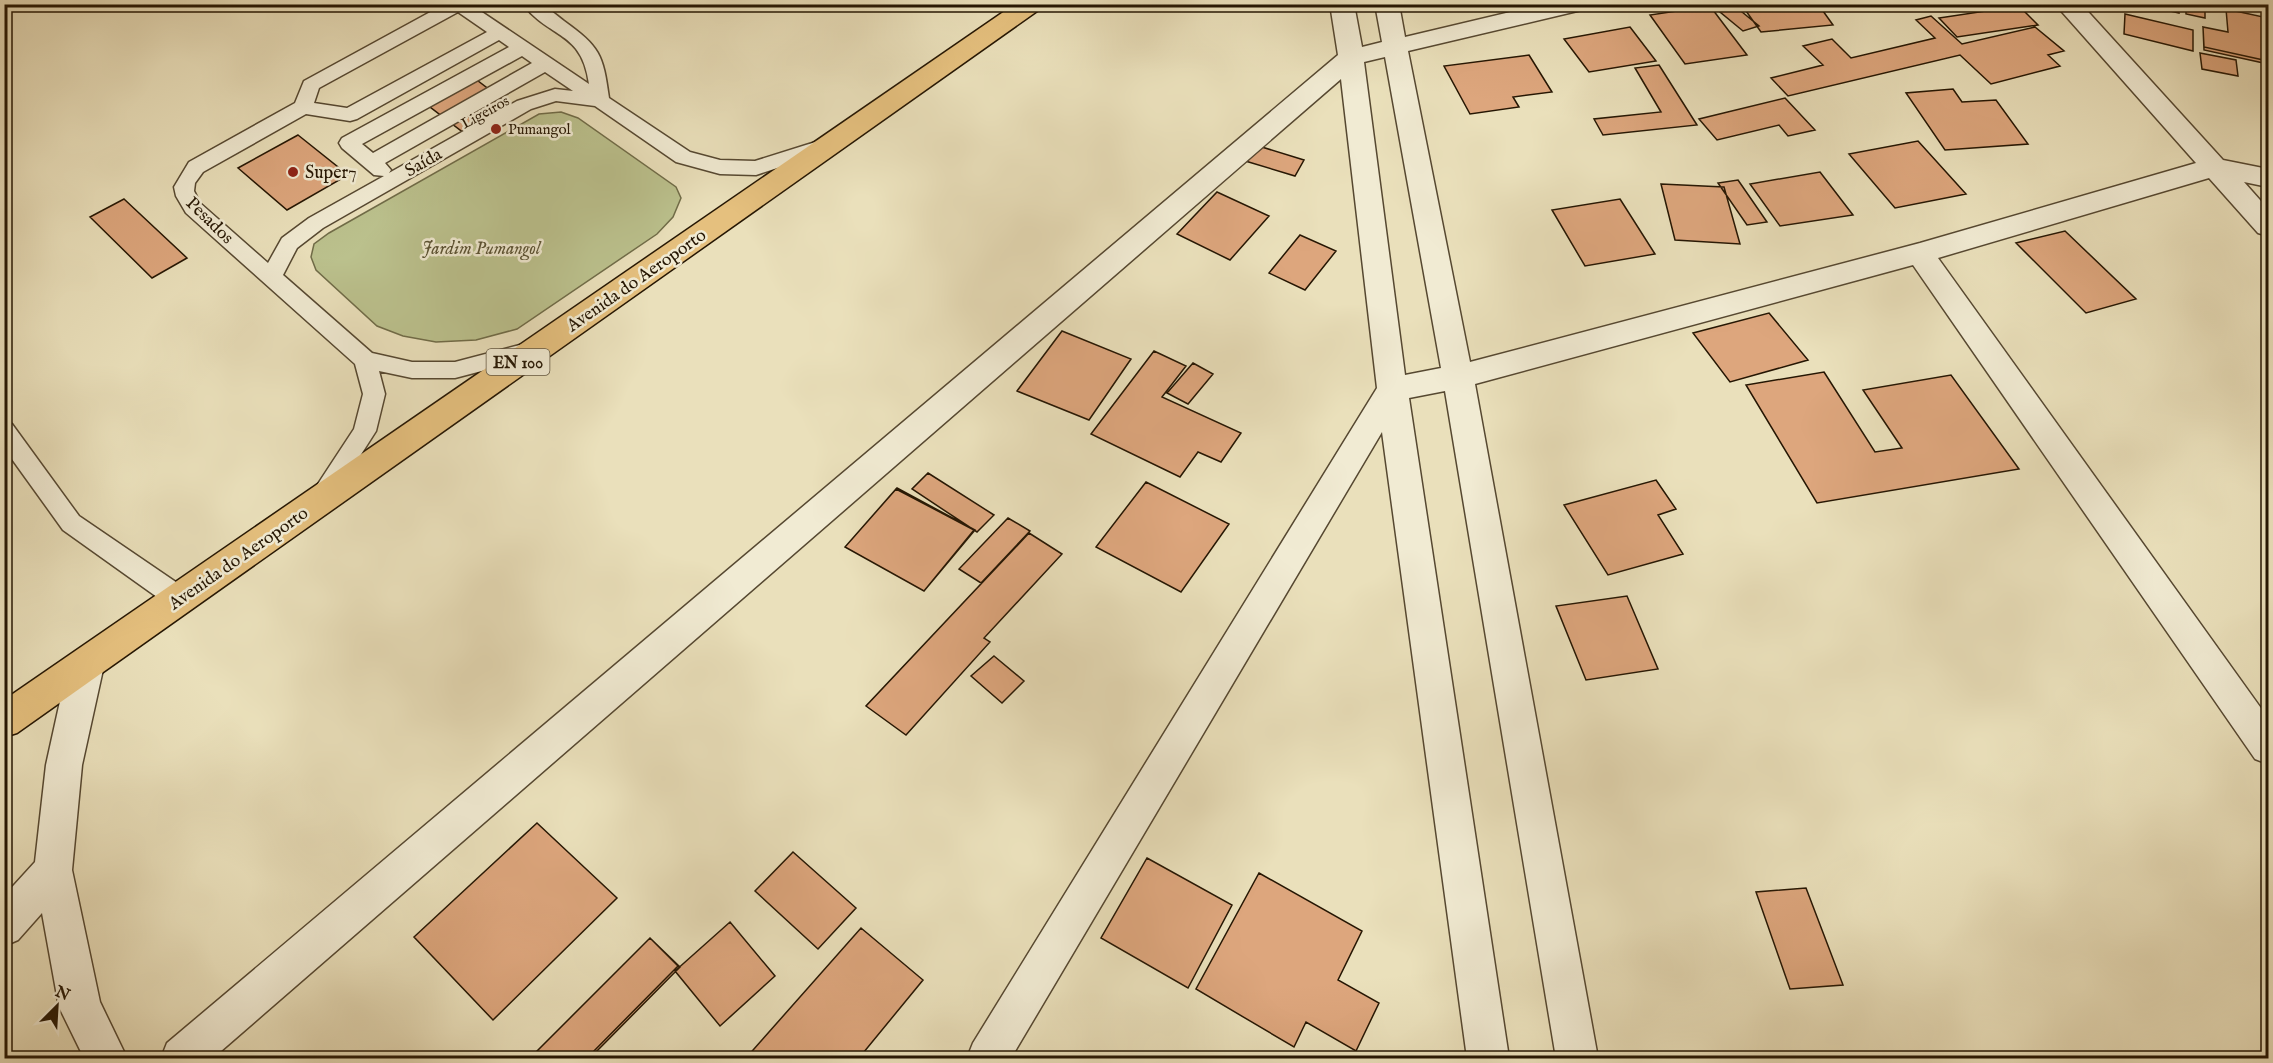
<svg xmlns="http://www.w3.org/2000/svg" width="2273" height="1063" font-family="'IM FELL English',serif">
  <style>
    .green { fill: #bbc18d; stroke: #706c48; stroke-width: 1.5 }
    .building { fill: #dda67d; stroke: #251603; stroke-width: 1.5 }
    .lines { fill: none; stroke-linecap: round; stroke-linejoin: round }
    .lane-casing { stroke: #564831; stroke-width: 3 }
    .street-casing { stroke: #564831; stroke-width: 3 }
    .primary-casing { stroke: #251603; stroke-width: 3 }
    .lane { fill: #f1ebd3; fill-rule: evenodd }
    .street { fill: #f1ebd3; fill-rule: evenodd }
    .primary { fill: #e5c07e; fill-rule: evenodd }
    .poi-dot { fill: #8f2418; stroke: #f1ebd3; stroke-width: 2 }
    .labels { text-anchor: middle; stroke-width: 5; stroke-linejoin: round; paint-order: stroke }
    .far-street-label { font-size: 15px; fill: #251603; stroke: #f1ebd3 }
    .far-poi-label { font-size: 15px; fill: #251603; stroke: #f1ebd3; text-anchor: start }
    .shield { fill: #f1ebd3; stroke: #625641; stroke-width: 1.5 }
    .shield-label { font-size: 16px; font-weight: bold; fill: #251603 }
    .street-label { font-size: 18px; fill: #251603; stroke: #f1ebd3 }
    .poi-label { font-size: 18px; fill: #251603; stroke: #f1ebd3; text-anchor: start }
    .park-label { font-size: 18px; font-style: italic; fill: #5a5233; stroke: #f1ebd3 }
  </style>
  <rect width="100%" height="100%" fill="#eae0bb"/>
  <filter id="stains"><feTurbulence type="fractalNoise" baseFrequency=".00333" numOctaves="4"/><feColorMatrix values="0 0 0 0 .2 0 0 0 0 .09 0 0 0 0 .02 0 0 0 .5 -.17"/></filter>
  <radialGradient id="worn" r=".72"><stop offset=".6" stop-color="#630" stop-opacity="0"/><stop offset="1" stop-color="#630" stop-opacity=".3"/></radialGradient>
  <path class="green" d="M561,112l17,6 98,69 5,11 -8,19 -16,17 -140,95 -41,11 -40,2 -33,-6 -26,-10 -61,-56 -5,-13 3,-13 15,-11 210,-119z"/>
  <path class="building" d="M1741,4h77l15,21 -72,7z
    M1741,4h77l15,21 -72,7z
    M1824,4h85l1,2 -83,3z
    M1824,4h85l1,2 -83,3z
    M2140,4h39v9z
    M2140,4h39v9z
    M2186,4h19v14l-19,-4z
    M2186,4h19v14l-19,-4z
    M1710,6l37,49 -62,9 -35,-49z
    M1710,6l37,49 -62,9 -35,-49z
    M2019,6l19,19 -81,12 -18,-19z
    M2019,6l19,19 -81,12 -18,-19z
    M1736,7l23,19 -16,5 -23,-19z
    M1736,7l23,19 -16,5 -23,-19z
    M2226,9l42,9v43l-64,-14 -1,-20 25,5z
    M2226,9l42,9v46l-64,-14 -1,-23 25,5z
    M2125,14l68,16v21l-69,-17z
    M2125,14l68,16v21l-69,-17z
    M1931,16l31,28 73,-17 29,24 -16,4 12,11 -69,18 -31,-29 -172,41 -17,-18 52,-13 -20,-19 29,-7 19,19 84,-20 -19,-18z
    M1931,16l31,28 73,-17 29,24 -16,4 12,11 -69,18 -31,-29 -172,41 -17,-18 52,-13 -20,-19 29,-7 19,19 84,-20 -19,-18z
    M1630,27l26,34 -67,11 -25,-33z
    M1630,27l26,34 -67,11 -25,-33z
    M2200,53l36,7 2,16 -36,-7z
    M2200,53l36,7 2,16 -36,-7z
    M1529,55l23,37 -39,5 6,10 -49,7 -26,-48z
    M1529,55l23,37 -39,5 6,10 -49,7 -26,-48z
    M1659,65l38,60 -94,10 -9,-16 67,-7 -26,-44z
    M1659,65l38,60 -94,10 -9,-16 67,-7 -26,-44z
    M465,71l46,35 -47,27 -47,-36z
    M1953,89l9,13 34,-2 32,44 -83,6 -39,-57z
    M1953,89l9,13 34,-2 32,44 -83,6 -39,-57z
    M1785,98l30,32 -27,6 -9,-11 -62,15 -18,-21z
    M1785,98l30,32 -27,6 -9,-11 -62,15 -18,-21z
    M298,135l50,40 -61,35 -49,-42z
    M1918,141l48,53 -71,14 -46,-54z
    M1918,141l48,53 -71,14 -46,-54z
    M1252,144l52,16 -9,16 -53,-16z
    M1252,144l52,16 -9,16 -53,-16z
    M1820,172l33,43 -73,11 -30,-42z
    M1820,172l33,43 -73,11 -30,-42z
    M1738,180l29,42 -20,3 -29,-42z
    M1738,180l29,42 -20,3 -29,-42z
    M1661,184l63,3 16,57 -65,-4z
    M1661,184l63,3 16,57 -65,-4z
    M1217,192l52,24 -39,44 -53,-26z
    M1217,192l52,24 -39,44 -53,-26z
    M124,199l63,59 -35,20 -62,-61z
    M1620,199l35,55 -70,12 -33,-56z
    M1620,199l35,55 -70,12 -33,-56z
    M2065,231l71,68 -50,14 -70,-70z
    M2065,231l71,68 -50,14 -70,-70z
    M1300,235l36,16 -31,39 -36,-17z
    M1300,235l36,16 -31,39 -36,-17z
    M1769,313l39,47 -78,22 -37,-49z
    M1769,313l39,47 -78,22 -37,-49z
    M1062,331l69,28 -42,61 -72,-29z
    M1062,331l69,28 -42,61 -72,-29z
    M1154,351l32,15 -24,31 79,36 -20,29 -23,-10 -18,25 -89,-43z
    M1154,351l32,15 -24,31 79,36 -20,29 -23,-10 -18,25 -89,-43z
    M1193,363l20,11 -25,30 -21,-11z
    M1193,363l20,11 -25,30 -21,-11z
    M1824,372l51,80 27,-4 -39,-58 88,-15 68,94 -202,34 -71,-118z
    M1824,372l51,80 27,-4 -39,-58 88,-15 68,94 -202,34 -71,-118z
    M928,473l66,42 -17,17 -65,-43z
    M928,473l66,42 -17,17 -65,-43z
    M1656,480l20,29 -18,6 25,39 -75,21 -44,-70z
    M1656,480l20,29 -18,6 25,39 -75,21 -44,-70z
    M1146,482l83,42 -48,68 -85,-45z
    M1146,482l83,42 -48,68 -85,-45z
    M897,488l78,42 -51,61 -79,-44z
    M896,489l78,41 -50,61 -79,-44z
    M1008,518l22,13 -49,52 -22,-14z
    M1008,518l22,13 -49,52 -22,-14z
    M1029,533l33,21 -78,84 6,4 -84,93 -40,-29z
    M1029,533l33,21 -78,84 6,4 -84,93 -40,-29z
    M1627,596l31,73 -72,11 -30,-74z
    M1627,596l31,73 -72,11 -30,-74z
    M994,656l30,25 -22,22 -31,-27z
    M994,656l30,25 -22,22 -31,-27z
    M537,823l80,75 -124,122 -79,-83z
    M537,823l80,75 -124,122 -79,-83z
    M793,852l63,56 -38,41 -63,-58z
    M793,852l63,56 -38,41 -63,-58z
    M1147,858l85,47 -44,83 -87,-50z
    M1147,858l85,47 -44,83 -87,-50z
    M1259,873l103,58 -24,49 41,23 -23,48 -50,-29 -12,25 -98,-58z
    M1259,873l103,58 -24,49 41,23 -23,48 -50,-29 -12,25 -98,-58z
    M1806,888l37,97 -53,4 -34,-97z
    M1806,888l37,97 -53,4 -34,-97z
    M730,922l45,54 -55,50 -45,-55z
    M730,922l45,54 -55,50 -45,-55z
    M861,928l62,52 -64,78h-113z
    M861,928l62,52 -64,78h-113z
    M650,938l28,28 -91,92h-57z
    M650,938l30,29 -90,91h-60z"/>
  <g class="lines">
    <g class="lane-casing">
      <path id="lane" d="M445,4h25l119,80c-7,-54 -40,-45 -66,-80 23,0 23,3 41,17 36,26 39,33 45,77l81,54 30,8 35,1 70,-22 7,1 3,5 -3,5 -76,25 -36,-1 -44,-12 -81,-56 -39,-5 -25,8 -208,119 -26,20 -14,27 89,78 40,9h43l76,-20 8,2 3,6 -3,6 -84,22h-43l-33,-7 6,23 -9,37 -46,72 -8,3 -8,-3 -4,-7 44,-67 9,-35 -8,-30 -169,-151 -10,-17 -2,-9 15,-25 106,-59 9,-22zM458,12l29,20 -140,76 -33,-5 5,-15zM499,40l10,7 -167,91 -3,5 3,5 32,27 10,1 -75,42 -27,20 -14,25 -68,-60 -6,-12 1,-8 8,-11 103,-58 44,7 7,-2zM522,56l10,7 -159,90 -11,-9zM545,72l28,19 -18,-2 -38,12 -128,72 2,-3 -6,-7z
        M4,421l8,3 67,92 110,75 3,8 -3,8 -9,3 -9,-3 -108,-77 -59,-82z"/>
    </g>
    <g class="street-casing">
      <path id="street" d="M1330,4h24l8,43 20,-5 -7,-38h24l6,33 139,-33h46l-4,5 -178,42 62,311 450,-119 276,-80 -141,-159h26l142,156 45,9v18l-24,-5 24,27v27l-10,-3 -49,-55 -271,80 330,460v46l-13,-5 -342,-494 -438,119 123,674h-42l-111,-667 -36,7 100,660h-42l-85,-626 -371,626h-44l6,-15 404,-655 -36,-309 -1128,979h-52l6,-15 1171,-988zM1385,57l56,311 -36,7 -41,-313z
        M86,649l12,5 6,11 -22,100 -10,105 28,132 27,56h-43l-25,-51 -17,-94 -24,27 -14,6v-50l31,-34 11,-97 22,-100 6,-11z"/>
    </g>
    <g class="primary-casing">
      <path id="primary" d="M1015,4h29l-4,5 -1023,724 -13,4v-37z"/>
    </g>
    <use href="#lane" class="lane"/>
    <use href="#street" class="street"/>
    <use href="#primary" class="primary"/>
  </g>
  <g class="poi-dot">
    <circle cx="496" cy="129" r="6"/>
    <circle cx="293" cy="172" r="6"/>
  </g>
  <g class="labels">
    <g class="far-street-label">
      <text transform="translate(485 112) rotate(-29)" y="5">Ligeiros</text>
    </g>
    <g class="far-poi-label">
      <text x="508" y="134">Pumangol</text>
    </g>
    <rect class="shield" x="486.5" y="349" width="63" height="26" rx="4.5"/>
    <g class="shield-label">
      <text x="518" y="368">EN 100</text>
    </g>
    <g class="street-label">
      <text transform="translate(423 162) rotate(-30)" y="6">Saída</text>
      <text transform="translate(210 220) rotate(44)" y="6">Pesados</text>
      <text transform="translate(636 280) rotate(-35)" y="6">Avenida do Aeroporto</text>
      <text transform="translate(238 558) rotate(-35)" y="6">Avenida do Aeroporto</text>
    </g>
    <g class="poi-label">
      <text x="305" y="178">Super7</text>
    </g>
    <g class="park-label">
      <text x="481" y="254">Jardim Pumangol</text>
    </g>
  </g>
  <rect width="2273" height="1063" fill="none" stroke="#eae0bb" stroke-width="24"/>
  <rect x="6" y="6" width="2261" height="1051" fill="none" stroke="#251603" stroke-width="3"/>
  <rect x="12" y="12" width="2249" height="1039" fill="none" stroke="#251603" stroke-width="1.5"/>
  <g transform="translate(57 1006) rotate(24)" stroke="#f1ebd3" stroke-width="4.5" paint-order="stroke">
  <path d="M0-4.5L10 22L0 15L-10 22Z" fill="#251603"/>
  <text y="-9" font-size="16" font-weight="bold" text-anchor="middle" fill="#251603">N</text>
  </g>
  <rect width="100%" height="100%" filter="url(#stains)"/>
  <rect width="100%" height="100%" fill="url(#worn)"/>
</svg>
